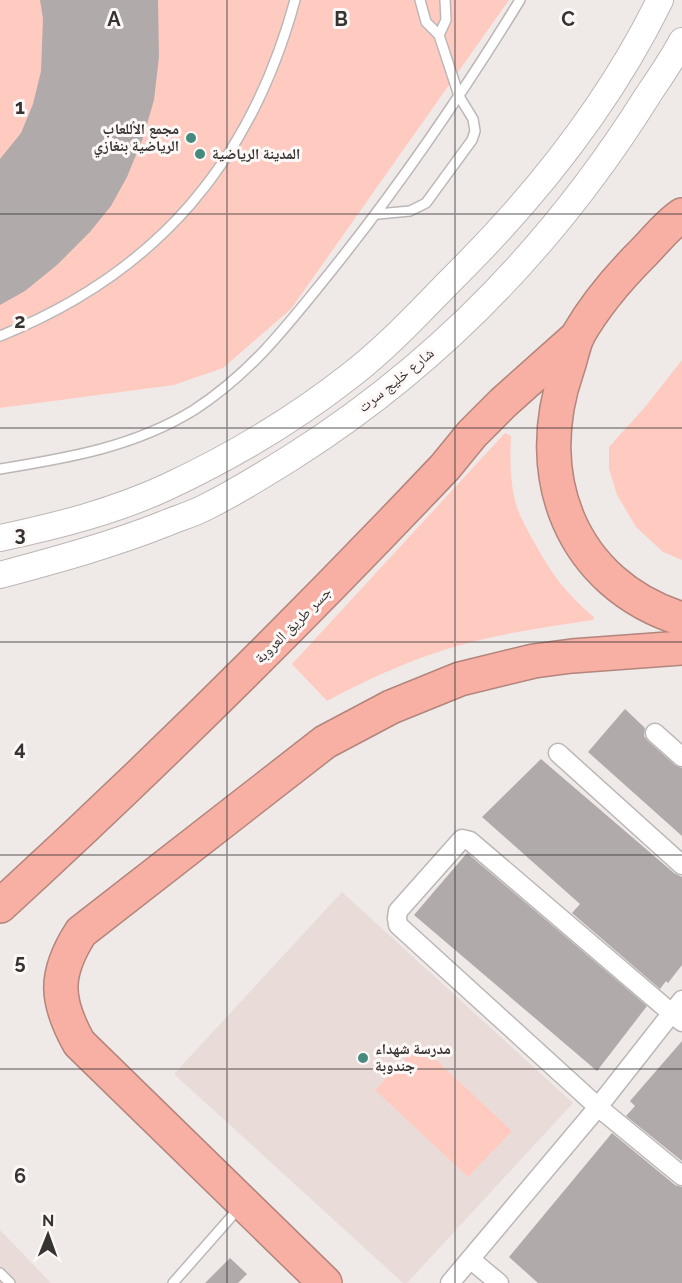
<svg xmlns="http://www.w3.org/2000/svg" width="682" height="1283" font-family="Raleway,'Noto Naskh Arabic',sans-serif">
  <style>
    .built { fill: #e9dbd8 }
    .green { fill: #ffcbc1 }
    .building { fill: #b0abaa }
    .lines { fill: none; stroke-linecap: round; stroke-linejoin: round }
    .lane-casing { stroke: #bcb7b6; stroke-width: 12 }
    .street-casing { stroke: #bcb7b6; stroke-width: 21 }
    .secondary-casing { stroke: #bcb7b6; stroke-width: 28 }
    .highway-casing { stroke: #b3857c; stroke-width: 36 }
    .lane { stroke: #fff; stroke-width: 9 }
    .street { stroke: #fff; stroke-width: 18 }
    .secondary { stroke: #fff; stroke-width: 26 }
    .highway { stroke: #f7b0a3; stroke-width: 33 }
    .grid { fill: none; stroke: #363433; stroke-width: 1.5; stroke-opacity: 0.55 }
    .poi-dot { fill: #46897d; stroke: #fdf7f6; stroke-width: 2 }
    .labels { text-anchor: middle; stroke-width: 6; stroke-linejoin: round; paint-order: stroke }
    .poi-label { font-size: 15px; font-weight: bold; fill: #363433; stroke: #fdf7f6; text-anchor: start }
    .street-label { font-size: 15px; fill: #363433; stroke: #fdf7f6 }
    .grid-label { font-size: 20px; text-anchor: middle; font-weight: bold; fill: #363433; stroke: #fdf7f6; stroke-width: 6; stroke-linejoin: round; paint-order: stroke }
  </style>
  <rect width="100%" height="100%" fill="#efe9e8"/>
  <path class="built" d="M342,892l231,211 -166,180h-4l-229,-209z
    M0,1230l51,53h-51z"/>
  <path class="green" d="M0,0h509l-218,309 -68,59 -49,17 -174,23z
    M682,360v200l-19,-8 -27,-25 -19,-32 -8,-26v-22l36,-40z
    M505,433l6,3c-1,21 -1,44 4,65 4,15 12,28 19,41 18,32 32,52 60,75l-1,3c-46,7 -91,13 -136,26 -45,13 -89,33 -130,55l-35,-37z
    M419,1044l93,87 -44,46 -93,-87z"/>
  <path class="building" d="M40,0h118l1,57 -5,43 -11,38 -16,39 -16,29 -21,26 -33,33 -32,26 -25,14v-146l21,-26 12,-29 8,-33 2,-52z
    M625,709l20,19 -1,8 4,5 27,24 7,3v68l-94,-84z
    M541,759l133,114 8,4v88l-14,18 -2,-2 -6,8 -88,-76 8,-9 -98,-87z
    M467,853l180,153 -50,65 -183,-156z
    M682,1041v120l-56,-45 9,-10 -5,-5z
    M612,1133l63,52 7,2v96h-144l-29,-26z
    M230,1258l17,16 -9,9h-33z"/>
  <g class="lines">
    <g class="lane-casing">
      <path id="lane" d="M439,35l7,-15 -1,-20
        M378,214l32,-3 16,-8 46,-63 3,-9 -2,-12 -14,-23 -20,-61 -13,-13 -6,-22
        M0,336c157,-63 251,-174 295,-336
        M0,469c68,-11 134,-22 194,-59 57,-37 92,-83 134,-135 70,-87 133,-179 192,-275
        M0,1273l10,10
        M173,1283l66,-75"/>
    </g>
    <g class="street-casing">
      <path id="street" d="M655,733l27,24
        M558,753l124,112
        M682,1022l-212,-181 -8,-2 -64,72 -1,7 1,7 200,182 84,69
        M470,1259l29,24
        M450,1283l148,-176 84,-107"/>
    </g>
    <g class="secondary-casing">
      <path id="secondary" d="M0,538c57,-12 116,-27 169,-52 64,-30 126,-67 182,-111 39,-30 73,-68 108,-103 80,-80 151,-170 201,-272
        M0,575c56,-15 111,-30 164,-51 14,-6 29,-10 42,-17 30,-15 59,-33 86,-50 147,-93 264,-215 356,-362 12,-18 24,-35 34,-54"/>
    </g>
    <g class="highway-casing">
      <path id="highway" d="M682,215c-15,10 -27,26 -39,38 -23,23 -49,54 -65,82 -5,11 -7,24 -11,35 -37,106 4,214 115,249
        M0,906c154,-141 301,-287 445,-439l27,-33 32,-32 74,-66
        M325,1283l-246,-240c-24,-43 -25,-69 2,-111l244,-190 66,-35 69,-28 74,-18 38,-5 110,-8"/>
    </g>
    <use href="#lane" class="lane"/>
    <use href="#street" class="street"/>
    <use href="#secondary" class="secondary"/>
    <use href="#highway" class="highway"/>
  </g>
  <path class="grid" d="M227,0v1283M455,0v1283M0,214h682M0,428h682M0,642h682M0,855h682M0,1069h682"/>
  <g class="poi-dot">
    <circle cx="191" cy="138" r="6"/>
    <circle cx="200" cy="154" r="6"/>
    <circle cx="363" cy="1058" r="6"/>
  </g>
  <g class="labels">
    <g class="poi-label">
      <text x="179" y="134" text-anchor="end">مجمع الأللعاب<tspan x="179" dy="17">الرياضية بنغازي</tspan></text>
      <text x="212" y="159">المدينة الرياضية</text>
      <text x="375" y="1054">مدرسة شهداء<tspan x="375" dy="17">جندوبة</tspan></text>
    </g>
    <g class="street-label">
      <text transform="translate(396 380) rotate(-39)" y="5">شارع خليج سرت</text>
      <text transform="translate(293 625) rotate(-45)" y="5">جسر طريق العروبة</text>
    </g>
  </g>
  <g class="grid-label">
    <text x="114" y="26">A</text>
    <text x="341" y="26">B</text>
    <text x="568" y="26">C</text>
    <text x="20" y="114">1</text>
    <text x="20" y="328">2</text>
    <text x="20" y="541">3</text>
    <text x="20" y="755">4</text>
    <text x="20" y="969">5</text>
    <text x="20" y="1183">6</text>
  </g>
  <g transform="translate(48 1235) rotate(1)" stroke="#fdf7f6" stroke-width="4.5" paint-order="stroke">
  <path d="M0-4.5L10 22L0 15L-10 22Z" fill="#363433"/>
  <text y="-9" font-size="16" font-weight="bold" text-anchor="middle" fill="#363433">N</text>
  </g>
</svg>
